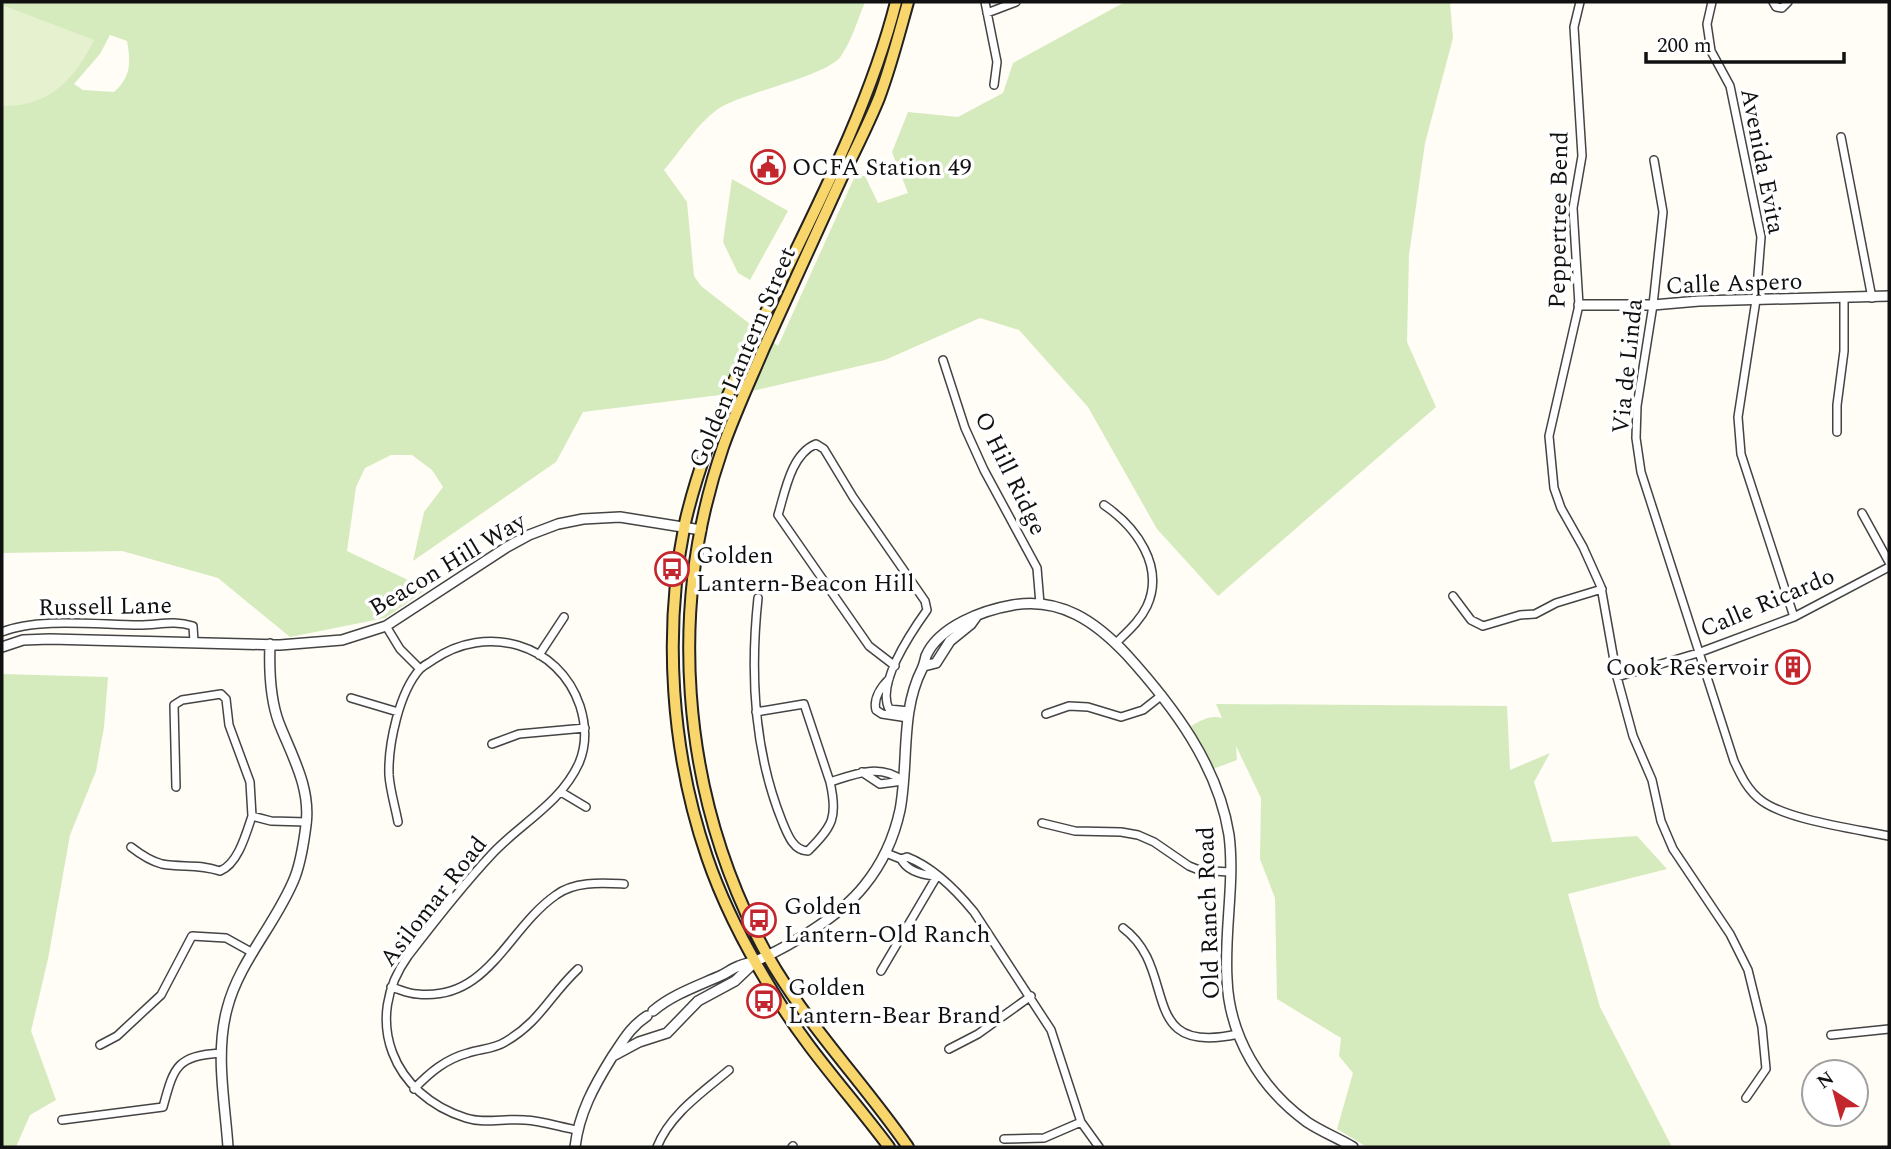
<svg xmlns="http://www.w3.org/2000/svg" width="1891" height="1149" font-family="Spectral,serif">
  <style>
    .green { fill: #d5ebbd; fill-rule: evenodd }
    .pitch { fill: #e6f2cf }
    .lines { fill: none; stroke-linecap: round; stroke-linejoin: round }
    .minor-casing { stroke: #444; stroke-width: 10 }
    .tertiary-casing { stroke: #444; stroke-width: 12 }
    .primary-casing { stroke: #222; stroke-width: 14 }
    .minor { stroke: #fff; stroke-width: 7 }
    .tertiary { stroke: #fff; stroke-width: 9 }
    .primary { stroke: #f9d66b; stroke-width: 10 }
    .labels { text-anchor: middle; stroke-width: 7; stroke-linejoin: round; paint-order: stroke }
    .street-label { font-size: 24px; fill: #111; stroke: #fff }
    .poi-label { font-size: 24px; fill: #111; stroke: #fff; text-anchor: start }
  </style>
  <rect width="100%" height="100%" fill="#fffdf5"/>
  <path class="green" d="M2,2h863c-7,17 -13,38 -24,54 -13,20 -97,36 -123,53 -21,15 -37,41 -54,61l23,32 7,74 7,10 77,60 77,-170h10l13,27 30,-10 -16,-41 16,-40 50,5 45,-24 10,-30 112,-61h325l3,36 -28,105 -16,112 -2,87 29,65 -218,189 -61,-67 -69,-122 -69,-77 -39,-12 -95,42 -133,31 -169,21 -27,50 -143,99 11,-49 19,-25 -11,-17 -20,-15h-21l-26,13 -9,19 -9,64 80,38 -42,29 -95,19 -72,-59 -96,-27 -120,2zM110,35l17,6c4,22 4,36 -13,51l-31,-2 -9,-6 26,-30z
    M732,179l56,32 -38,69 -12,-7 -15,-31z
    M2,674l106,3 -4,50 -8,44 -26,64 -22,124 -17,72 25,69 -26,15 -14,32h-14z
    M1216,704l291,2 3,64 40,-17 -16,29 18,60 85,-6 30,33 -99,25 32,113 72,140h-305l-30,-18 16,-56 -14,-17 2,-18 -64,-39 -2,-101 -15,-39 1,-61 -25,-52 1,14 -24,9 -22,-43c11,-6 19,-11 31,-8z"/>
  <path class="pitch" d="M5,6l89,34c-19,39 -45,67 -92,66v-99z"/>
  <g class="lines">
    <g class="minor-casing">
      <path id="minor" d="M985,2l12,60 -3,23
        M1580,2l-6,25 8,129 -9,52 6,97 -30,131 5,52 7,20 22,39 18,40 16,90 16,59 19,44 9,41 12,28 57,85 18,36 14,57 4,42 -20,29
        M1712,2l-5,22 4,27 19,35 31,151 -5,63 -18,117 3,37 53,163
        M1773,2l3,5 6,1 6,-6
        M987,13l29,-11
        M1841,137l31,161
        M1654,160l9,52 -10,93 -16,101 -1,32 5,34 93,289c7,15 14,30 28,40 26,19 94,28 127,35
        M943,360l22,68 19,42 53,98 3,36
        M1837,432v-27l7,-54v-52
        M1104,505c32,22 61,61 43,101 -7,15 -20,26 -31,37
        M1862,513l27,49
        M1453,596l18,24 12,6 37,-11 15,-1 21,-11 46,-14
        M758,598c-8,75 -5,151 24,223 5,12 11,30 26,30 25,-25 30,-34 22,-69 25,-8 50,-19 73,-1
        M386,626l14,23 20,20
        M2,632c36,-15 98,-7 137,-7 20,0 34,-5 54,1l1,16
        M539,655l25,-38
        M895,666l-26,-20 -91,-131c7,-23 13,-61 38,-71l8,5 29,48 72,104 2,9c-15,21 -51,73 -38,99l20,2
        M1617,677l81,-24 96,-36 95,-50
        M889,679c-8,8 -16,20 -13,31l6,4 26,4
        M351,698l47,14
        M756,712l48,-8 26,78
        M1046,714l23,-8 19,1 33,10 22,-7 19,-15
        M492,744l27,-10 66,-6
        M862,772l18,12 23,-3
        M176,787l-2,-82 8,-5 39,-6 5,5 3,26 21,57 2,34
        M561,792l25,15
        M398,822c-3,-16 -8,-32 -9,-47 -1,-30 10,-83 31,-106 3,-3 9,-6 13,-9 53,-37 126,-17 147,46 6,19 7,38 -1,57 -18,40 -58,60 -87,91 -30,32 -58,68 -84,102 -46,64 -15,139 58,162 18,6 39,0 59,2 17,1 35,7 52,10
        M1042,823l33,8 46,1 17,3 16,7 35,24 10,4 30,2
        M131,847c9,7 19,14 31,17 21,4 34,-1 58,7 18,-7 26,-37 32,-55l19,5 36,1
        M886,853l15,6 6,-2c26,10 49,33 67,55l77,118 30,92 18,25
        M901,859c6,12 22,16 35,17
        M1123,928c57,42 12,129 115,106
        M881,971l56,-95
        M391,987c8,2 17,7 26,7 71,8 90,-65 139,-99 19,-14 46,-12 68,-11
        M1831,1035l58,-6
        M100,1045l17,-9 44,-41 31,-59 34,2 27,15
        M949,1049l29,-15 53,-38
        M414,1089c16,-17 32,-30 54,-36 12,-4 26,-4 37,-11 35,-20 45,-47 73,-73
        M62,1120l101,-13c11,-40 13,-51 58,-54
        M1004,1139l40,-1 37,-16
        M657,1147c13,-33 46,-55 72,-77
        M792,1147l1,-1"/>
    </g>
    <g class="tertiary-casing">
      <path id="tertiary" d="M1579,305h74l46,-4 190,-5
        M2,647l21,-7 27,-1 230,6 62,-5 44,-14 121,-79 22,-12 29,-11 25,-5 37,-2 81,13
        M924,666l12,-3 14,-22 21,-17 5,-7
        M653,1011c20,-17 45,-25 69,-36 6,-3 11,-7 17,-9 6,-3 13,-3 19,-6 34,-15 83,-45 106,-74 18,-22 30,-48 36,-76 9,-47 0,-98 22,-141 2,-4 3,-9 4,-13 13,-30 58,-46 87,-51 48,-8 83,17 114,50 46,51 91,110 102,180 6,48 -5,96 -2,144 2,57 34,110 80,143 15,10 31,16 46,25
        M613,1056l26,-14 28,-9 31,-32 37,-20 20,-19
        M228,1147c-3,-45 -13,-93 -1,-138 12,-48 50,-86 68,-132 6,-16 9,-36 11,-52 5,-37 -14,-69 -27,-102 -9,-24 -10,-53 -9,-79
        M575,1147c4,-34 19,-61 37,-90 11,-16 18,-30 35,-41"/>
    </g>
    <g class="primary-casing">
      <path id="primary" d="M908,2c-9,32 -17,64 -29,96 -11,27 -24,53 -37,79 -26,57 -52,114 -78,171 -14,33 -29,65 -41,99 -55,158 -42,337 33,487 39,79 102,141 152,213
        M889,1147c-38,-51 -83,-99 -116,-155 -26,-42 -50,-88 -66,-135 -36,-105 -44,-225 -22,-334 11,-48 29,-96 49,-142 54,-123 129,-249 162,-379"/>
    </g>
    <use href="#minor" class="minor"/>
    <use href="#tertiary" class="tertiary"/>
    <use href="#primary" class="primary"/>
  </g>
  <defs>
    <g id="civic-ring" transform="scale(1.75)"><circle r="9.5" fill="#fff" stroke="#c4262e" stroke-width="1.5"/><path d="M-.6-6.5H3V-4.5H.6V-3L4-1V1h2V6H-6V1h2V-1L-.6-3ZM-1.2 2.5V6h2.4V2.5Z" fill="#c4262e"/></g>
    <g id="bus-ring" transform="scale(1.75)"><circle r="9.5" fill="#fff" stroke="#c4262e" stroke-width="1.5"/><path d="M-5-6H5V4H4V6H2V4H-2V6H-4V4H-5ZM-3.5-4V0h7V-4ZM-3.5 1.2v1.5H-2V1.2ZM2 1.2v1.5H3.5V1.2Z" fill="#c4262e"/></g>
    <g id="building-ring" transform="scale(1.75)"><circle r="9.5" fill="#fff" stroke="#c4262e" stroke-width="1.5"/><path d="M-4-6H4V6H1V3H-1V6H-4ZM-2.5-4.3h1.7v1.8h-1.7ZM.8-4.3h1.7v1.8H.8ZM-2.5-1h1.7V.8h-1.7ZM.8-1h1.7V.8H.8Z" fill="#c4262e"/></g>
  </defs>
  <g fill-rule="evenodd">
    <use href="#civic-ring" x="768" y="167"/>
    <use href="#bus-ring" x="672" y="569"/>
    <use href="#building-ring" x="1793" y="667"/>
    <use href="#bus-ring" x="759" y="920"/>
    <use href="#bus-ring" x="764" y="1001"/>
  </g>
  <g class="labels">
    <g class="street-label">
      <text transform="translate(1763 161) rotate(79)" y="8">Avenida Evita</text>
      <text transform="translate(1558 220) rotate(-89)" y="8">Peppertree Bend</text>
      <text transform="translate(1734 283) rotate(-2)" y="8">Calle Aspero</text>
      <text transform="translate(742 357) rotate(-67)" y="8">Golden Lantern Street</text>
      <text transform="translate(1627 366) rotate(-84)" y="8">Via de Linda</text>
      <text transform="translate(1011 473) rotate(64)" y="8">O Hill Ridge</text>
      <text transform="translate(447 564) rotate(-31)" y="8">Beacon Hill Way</text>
      <text transform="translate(1767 602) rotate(-23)" y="8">Calle Ricardo</text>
      <text transform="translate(105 606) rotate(-1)" y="8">Russell Lane</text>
      <text transform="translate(433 901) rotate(-52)" y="8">Asilomar Road</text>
      <text transform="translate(1208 913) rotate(-92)" y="8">Old Ranch Road</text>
    </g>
    <g class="poi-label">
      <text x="792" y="175">OCFA Station 49</text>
      <text x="696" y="563">Golden<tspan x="696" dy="28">Lantern-Beacon Hill</tspan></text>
      <text x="1769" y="675" text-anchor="end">Cook Reservoir</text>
      <text x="784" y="914">Golden<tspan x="784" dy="28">Lantern-Old Ranch</tspan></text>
      <text x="788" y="995">Golden<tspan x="788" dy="28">Lantern-Bear Brand</tspan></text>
    </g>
  </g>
  <rect width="1891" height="1149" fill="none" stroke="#111111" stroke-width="7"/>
  <g transform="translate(1835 1093) rotate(324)"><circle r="33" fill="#ffffff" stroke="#a0a0a0" stroke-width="2"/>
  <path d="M0-5L12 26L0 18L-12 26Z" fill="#c4262e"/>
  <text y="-10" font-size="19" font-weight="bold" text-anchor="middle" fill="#111111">N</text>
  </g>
  <path d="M1646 52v10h198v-10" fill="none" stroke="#111111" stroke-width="3.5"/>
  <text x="1657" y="52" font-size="21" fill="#111111" stroke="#ffffff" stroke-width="5" paint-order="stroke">200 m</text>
</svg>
